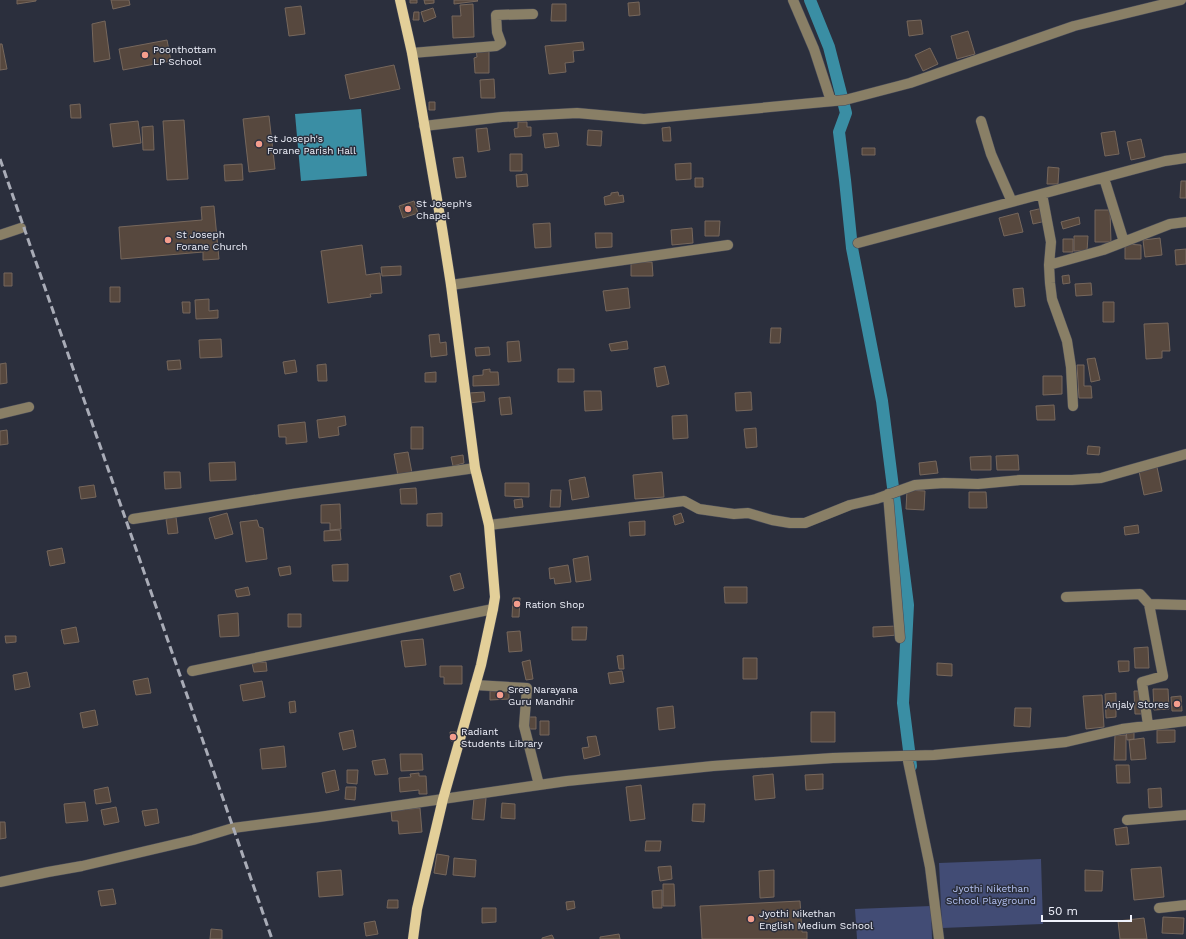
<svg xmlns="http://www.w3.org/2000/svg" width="1186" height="939" font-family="'Work Sans',sans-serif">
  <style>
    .green { fill: #424c75 }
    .water { fill: #3a8ea4 }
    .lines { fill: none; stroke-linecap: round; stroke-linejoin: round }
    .canal { stroke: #3a8ea4; stroke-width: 12 }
    .building { fill: #57483e; stroke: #76675c }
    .minor-casing { stroke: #474a58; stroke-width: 11 }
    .major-casing { stroke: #474a58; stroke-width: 11 }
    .minor { stroke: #897f66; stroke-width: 10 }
    .major { stroke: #e3cf99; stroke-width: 10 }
    .rail { stroke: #a9acb7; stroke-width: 3; stroke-dasharray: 8 4; stroke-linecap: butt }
    .poi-dot { fill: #f49d8d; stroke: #2b2f3d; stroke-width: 1.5 }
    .labels { text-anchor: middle; stroke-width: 3; stroke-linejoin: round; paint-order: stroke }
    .poi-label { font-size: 10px; fill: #f0f2fc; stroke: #2b2f3d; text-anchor: start }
    .park-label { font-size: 10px; fill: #b3c1f1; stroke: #2b2f3d }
  </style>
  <rect width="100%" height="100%" fill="#2b2f3d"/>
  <path class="green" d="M1041,859l2,65 -101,4 -3,-65z
    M931,906l1,33h-75l-2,-30z"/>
  <path class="water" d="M361,109l6,67 -66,5 -6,-67z"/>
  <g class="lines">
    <path class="canal" d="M810,0l19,47 17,66 -7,19 6,48 7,68 30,153 26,204 -5,98 8,63"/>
  </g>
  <path class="building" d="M17,0h19v1l-19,3z
    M111,0h18l1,5 -17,4z
    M410,0h7v3h-7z
    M424,0h10v3l-9,1z
    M454,0h23l1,1 -24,3z
    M639,2l1,13 -11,1 -1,-13z
    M473,4l1,33 -21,1 -1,-22h9l-1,-11z
    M552,4h14v17h-15z
    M301,6l4,28 -16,2 -4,-28z
    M433,8l3,9 -12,5 -3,-10z
    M414,12h5v8h-6z
    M921,20l2,14 -14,2 -2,-15z
    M105,21l5,38 -16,3 -2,-38z
    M968,31l7,23 -18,5 -6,-23z
    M167,40l4,21 -48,9 -4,-21z
    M583,42l1,8 -11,1 1,11 -9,1 1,9 -17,2 -4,-28z
    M0,44h2l5,25 -7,1z
    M930,48l8,16 -15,7 -8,-16z
    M476,49h13v24h-14l-1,-15 3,-1z
    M394,65l6,24 -50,10 -5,-24z
    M494,79l1,19h-14l-1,-18z
    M429,102h6v8h-6z
    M80,104l1,14h-10l-1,-13z
    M269,116l6,53 -26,3 -6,-53z
    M184,120l4,59 -21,1 -4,-59z
    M138,121l3,22 -28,4 -3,-23z
    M518,122h9v5h4v9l-16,1 -1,-8 4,-1z
    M153,126l1,24h-11l-1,-23z
    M670,127l1,14h-8l-1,-13z
    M487,128l3,22 -12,2 -2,-23z
    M588,130l14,1 -1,15 -14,-1z
    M1115,131l4,23 -14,2 -4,-23z
    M557,133l2,13 -14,2 -2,-14z
    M1141,139l4,18 -14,3 -4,-18z
    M862,148h13v7h-13z
    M510,154h12v17h-12z
    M463,157l3,20 -10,1 -3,-20z
    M691,163v16l-15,1 -1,-16z
    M242,164l1,16 -18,1 -1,-16z
    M1048,167l11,1 -1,16h-11z
    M527,174l1,12 -11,1 -1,-12z
    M695,178h8v9h-8z
    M1181,181h5v17h-6z
    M618,192l1,4 4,-1 1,7 -19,3 -1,-8 7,-2v-2z
    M414,201l4,12 -15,5 -4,-12z
    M214,206l5,53 -16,1v-8l-82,7 -2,-32 83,-7 -1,-13z
    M1043,208l3,13 -13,3 -3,-13z
    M1095,210h15l1,32h-16z
    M1018,213l5,19 -19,4 -5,-18z
    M1079,217l1,7 -17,5 -2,-7z
    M705,221h15l-1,15h-14z
    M550,223l1,24 -16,1 -2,-24z
    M692,228l1,15 -21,2 -1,-15z
    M595,233h17v14l-16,1z
    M1074,236h14l-1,15h-13z
    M1160,238l2,17 -17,2 -2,-17z
    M1063,239h10v13h-10z
    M1125,244l16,1v14h-16z
    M362,245l4,30 14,-2 2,20 -12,1 1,3 -43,6 -7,-52z
    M1186,249v15l-10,1 -1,-15z
    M631,262h21l1,14h-22z
    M401,266v9l-19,1 -1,-9z
    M4,273h8v13h-8z
    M1069,275l1,8 -7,1 -1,-8z
    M1091,283l1,12 -16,1 -1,-12z
    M110,287h10v15h-10z
    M628,288l2,20 -24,3 -3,-20z
    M1023,288l2,18 -10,1 -2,-18z
    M209,299v12l9,-1v8l-22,1 -1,-19z
    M182,302h8v11h-7z
    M1103,302h11v20h-11z
    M1168,323l2,28h-8v7l-16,1 -2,-35z
    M771,328h10l-1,15h-10z
    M439,334l1,9 6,-1 1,13 -16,2 -2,-22z
    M221,339l1,18 -22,1 -1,-18z
    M519,341l2,20 -13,1 -1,-20z
    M627,341l1,8 -17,2 -2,-7z
    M489,347l1,8 -14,1 -1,-8z
    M1095,358l5,22 -9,2 -4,-23z
    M180,360l1,9 -13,1 -1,-9z
    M295,360l2,12 -12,2 -2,-12z
    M6,363l1,20 -7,1v-20z
    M326,364l1,17h-9l-1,-16z
    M1077,365h7v21h7l1,12h-13z
    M665,366l4,18 -12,3 -3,-19z
    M490,369v3h8l1,13 -26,1v-10l10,-1v-5z
    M558,369h16v13h-16z
    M436,372v10h-11v-9z
    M1043,376h19v18l-19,1z
    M584,391h17l1,19 -17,1z
    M484,392l1,9 -15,2 -1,-10z
    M751,392l1,18 -16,1 -1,-18z
    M510,397l2,17 -11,1 -2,-17z
    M1054,405l1,15h-18l-1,-14z
    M687,415l1,23 -15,1 -1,-23z
    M345,416l1,9 -8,2 1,8 -20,3 -2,-18z
    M305,422l2,20 -21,2v-7h-7l-1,-12z
    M411,427h12v22h-12z
    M756,428l1,19 -11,1 -2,-19z
    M7,430l1,14 -8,1v-14z
    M1088,446l12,1 -1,8 -12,-1z
    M408,452l4,21 -14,3 -4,-22z
    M463,455l1,8 -11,3 -2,-9z
    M1018,455l1,15h-22l-1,-14z
    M991,456v14h-20l-1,-13z
    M936,461l2,12 -18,2 -1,-12z
    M235,462l1,18 -26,1 -1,-18z
    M1157,467l5,24 -18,4 -5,-24z
    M164,472h16l1,16 -16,1z
    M662,472l2,25 -29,2 -2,-24z
    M585,477l4,20 -17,3 -3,-20z
    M505,483h24v14l-24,-1z
    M94,485l2,12 -15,2 -2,-12z
    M416,488l1,16h-16l-1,-15z
    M551,490h10l-1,17h-10z
    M907,490l18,1 -1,19 -18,-1z
    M969,492h17l1,16h-18z
    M522,499l1,8 -8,1 -1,-8z
    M340,504l1,25 -11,1v-7h-9v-18z
    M227,513l6,21 -18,5 -6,-21z
    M442,513v13h-15v-12z
    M681,513l3,9 -9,3 -2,-9z
    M176,517l2,16 -10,1 -2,-15z
    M257,520l2,7 4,1 4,31 -21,3 -6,-40z
    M645,521v14l-15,1 -1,-14z
    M1138,525l1,8 -14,2 -1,-8z
    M340,530l1,10 -17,1v-10z
    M62,548l3,15 -15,3 -3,-15z
    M588,556l3,24 -15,2 -3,-23z
    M348,564v17h-15l-1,-16z
    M568,565l3,17 -16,2 -1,-6 -4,1 -1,-11z
    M290,566l1,8 -11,2 -2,-8z
    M460,573l4,15 -10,3 -4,-15z
    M248,587l2,8 -13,2 -2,-7z
    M724,587h23v16h-22z
    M513,598h7l-1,19h-7z
    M238,613l1,23 -19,1 -2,-22z
    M288,614h13v13h-13z
    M897,626v9l-24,2v-10z
    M76,627l3,15 -15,2 -3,-14z
    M572,627h15l-1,13h-14z
    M520,631l2,20 -13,1 -2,-20z
    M5,636h11v6l-10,1z
    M423,639l3,26 -21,2 -4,-26z
    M1148,647l1,21h-14l-1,-20z
    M623,655l1,14h-5l-2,-13z
    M743,658h14v21h-14z
    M530,660l3,19 -7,1 -4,-18z
    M1118,661h11v10l-10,1z
    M266,662l1,9 -13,1 -2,-9z
    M937,663l15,1v12l-15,-1z
    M440,666h22v18h-18v-7h-4z
    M622,671l2,11 -14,2 -2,-11z
    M27,672l3,15 -15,3 -2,-15z
    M148,678l3,15 -15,2 -3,-14z
    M262,681l3,16 -22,4 -3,-16z
    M1153,689h15l1,20 -15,1z
    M490,691h19v8l-19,1z
    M1134,691h9v23h-8z
    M1116,693v24l-10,1 -1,-24z
    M1102,695l2,32 -18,2 -3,-33z
    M1181,696l1,15h-10l-1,-14z
    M295,701l1,11 -6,1 -1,-11z
    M673,706l2,22 -16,2 -2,-22z
    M1015,708h16l-1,19 -16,-1z
    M95,710l3,15 -15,3 -3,-15z
    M811,712h24v30h-24z
    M528,717h8v12h-8z
    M540,721h9v14h-9z
    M353,730l3,17 -13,3 -4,-17z
    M1126,730h8v9l-7,1z
    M1157,730h18v12l-18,1z
    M450,732h6v9h-5z
    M1115,735h11v25h-12z
    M596,736l4,19 -16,4 -2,-11 7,-1 -2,-10z
    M1144,738l2,21 -15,1 -2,-20z
    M284,746l2,21 -24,2 -2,-20z
    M400,754h22l1,16 -22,1z
    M385,759l3,15 -13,1 -3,-14z
    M1116,765h13l1,18h-13z
    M335,770l4,20 -13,3 -4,-20z
    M347,770h11l-1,14 -10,-1z
    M419,773v3h7l1,18h-8v-4l-19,2 -1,-14 12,-1 -1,-3z
    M773,774l2,24 -20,2 -2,-24z
    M823,774v15l-17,1 -1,-15z
    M641,785l4,34 -15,2 -4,-34z
    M108,787l3,15 -15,2 -2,-14z
    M346,787h10l-1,13 -10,-1z
    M1161,788l1,19 -13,1 -1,-19z
    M474,798h12l-2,22 -12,-1z
    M85,802l3,19 -22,2 -2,-19z
    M502,803l13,1v15l-14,-1z
    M693,804h12l-1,18 -12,-1z
    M116,807l3,15 -15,3 -3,-15z
    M420,808l2,24 -23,2 -1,-13h-6l-1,-10z
    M157,809l2,14 -14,3 -3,-15z
    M0,822h5l1,16 -6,1z
    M1127,827l2,17 -13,1 -2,-16z
    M646,841h15l-1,10h-15z
    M437,854l12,2 -3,19 -12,-2z
    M454,858l22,2 -1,17 -22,-2z
    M671,866l1,13 -12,2 -2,-14z
    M1161,867l3,30 -30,3 -3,-31z
    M341,870l2,25 -24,2 -2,-25z
    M774,870v27l-14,1 -1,-27z
    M1085,870l18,1 -1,20h-17z
    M663,884h11l1,22h-12z
    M113,889l3,15 -15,2 -3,-15z
    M662,890v18h-9l-1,-17z
    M388,900h10v8h-11z
    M574,901l1,7 -8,2 -1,-8z
    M800,901l2,31h5v7h-105l-2,-33z
    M482,908h14v14l-14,1z
    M1163,917l21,1 -1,16 -21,-1z
    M1144,918l3,21h-27l-2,-18z
    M375,921l3,13 -12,2 -2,-13z
    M211,929l11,1v9h-12z
    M619,934l1,5h-20v-2z
    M552,935l2,4h-12v-1z"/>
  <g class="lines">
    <g class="minor-casing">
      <path id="minor" d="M793,0l21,49 16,49 3,2
        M412,53l84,-7 5,-3 -4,-11 -1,-17 37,-1
        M981,121l10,33 21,48
        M424,126l78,-9 75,-4 67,6 201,-19 65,-17 164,-57 107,-26
        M1104,178l20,64
        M1042,194l9,48 -2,23 1,18 2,16 15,42 4,26 2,39
        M0,235l21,-7
        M858,243l307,-82 21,-3
        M1049,265l54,-15 67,-26 16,-2
        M451,285l277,-40
        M0,414l29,-7
        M888,494l12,144
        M133,519l159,-25 183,-26
        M489,525l195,-24 15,8 35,5 14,-1 24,7 18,3h15l45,-18 26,-6 39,-14 29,-2 34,1 42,-4h52l29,-2 85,-24
        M1066,597l74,-3 9,10 37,1
        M192,671l301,-62
        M1148,725l-6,-43 21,-6 -14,-72
        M907,756l23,111 9,72
        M539,785l28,-4 146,-15 120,-8 101,-3 132,-13 56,-13 64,-8
        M1127,820l59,-5
        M0,882l48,-10 34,-6 111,-26 40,-12 86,-11 220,-32 -15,-59 3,-38 -52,-3
        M1159,908l27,-3"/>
    </g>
    <g class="major-casing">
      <path id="major" d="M400,0l12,53 30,175 9,57 24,183 14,57 6,72 -2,12 -12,56 -38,134 -26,110 -4,30"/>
    </g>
    <use href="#minor" class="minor"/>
    <use href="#major" class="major"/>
    <path class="rail" d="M0,159l272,780"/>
  </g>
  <g class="poi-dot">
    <circle cx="145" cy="55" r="4"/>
    <circle cx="259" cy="144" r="4"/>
    <circle cx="408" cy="209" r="4"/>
    <circle cx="168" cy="240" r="4"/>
    <circle cx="517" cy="604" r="4"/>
    <circle cx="500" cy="695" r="4"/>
    <circle cx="1177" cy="704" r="4"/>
    <circle cx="453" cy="737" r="4"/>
    <circle cx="751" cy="919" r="4"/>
  </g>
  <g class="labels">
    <g class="poi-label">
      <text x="153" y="53">Poonthottam<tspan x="153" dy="12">LP School</tspan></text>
      <text x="267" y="142">St Joseph's<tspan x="267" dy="12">Forane Parish Hall</tspan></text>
      <text x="416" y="207">St Joseph's<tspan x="416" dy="12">Chapel</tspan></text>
      <text x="176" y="238">St Joseph<tspan x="176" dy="12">Forane Church</tspan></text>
      <text x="525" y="608">Ration Shop</text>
      <text x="508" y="693">Sree Narayana<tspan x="508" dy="12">Guru Mandhir</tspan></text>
      <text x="1169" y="708" text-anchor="end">Anjaly Stores</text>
      <text x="461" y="735">Radiant<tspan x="461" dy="12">Students Library</tspan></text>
      <text x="759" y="917">Jyothi Nikethan<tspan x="759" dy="12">English Medium School</tspan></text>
    </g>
    <g class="park-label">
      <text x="991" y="892">Jyothi Nikethan<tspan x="991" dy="12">School Playground</tspan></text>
    </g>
  </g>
  <path d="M1042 915v6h89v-6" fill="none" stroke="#f0f2fc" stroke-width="2"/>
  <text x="1048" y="915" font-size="12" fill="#f0f2fc" stroke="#2b2f3d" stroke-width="3" paint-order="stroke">50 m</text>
</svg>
